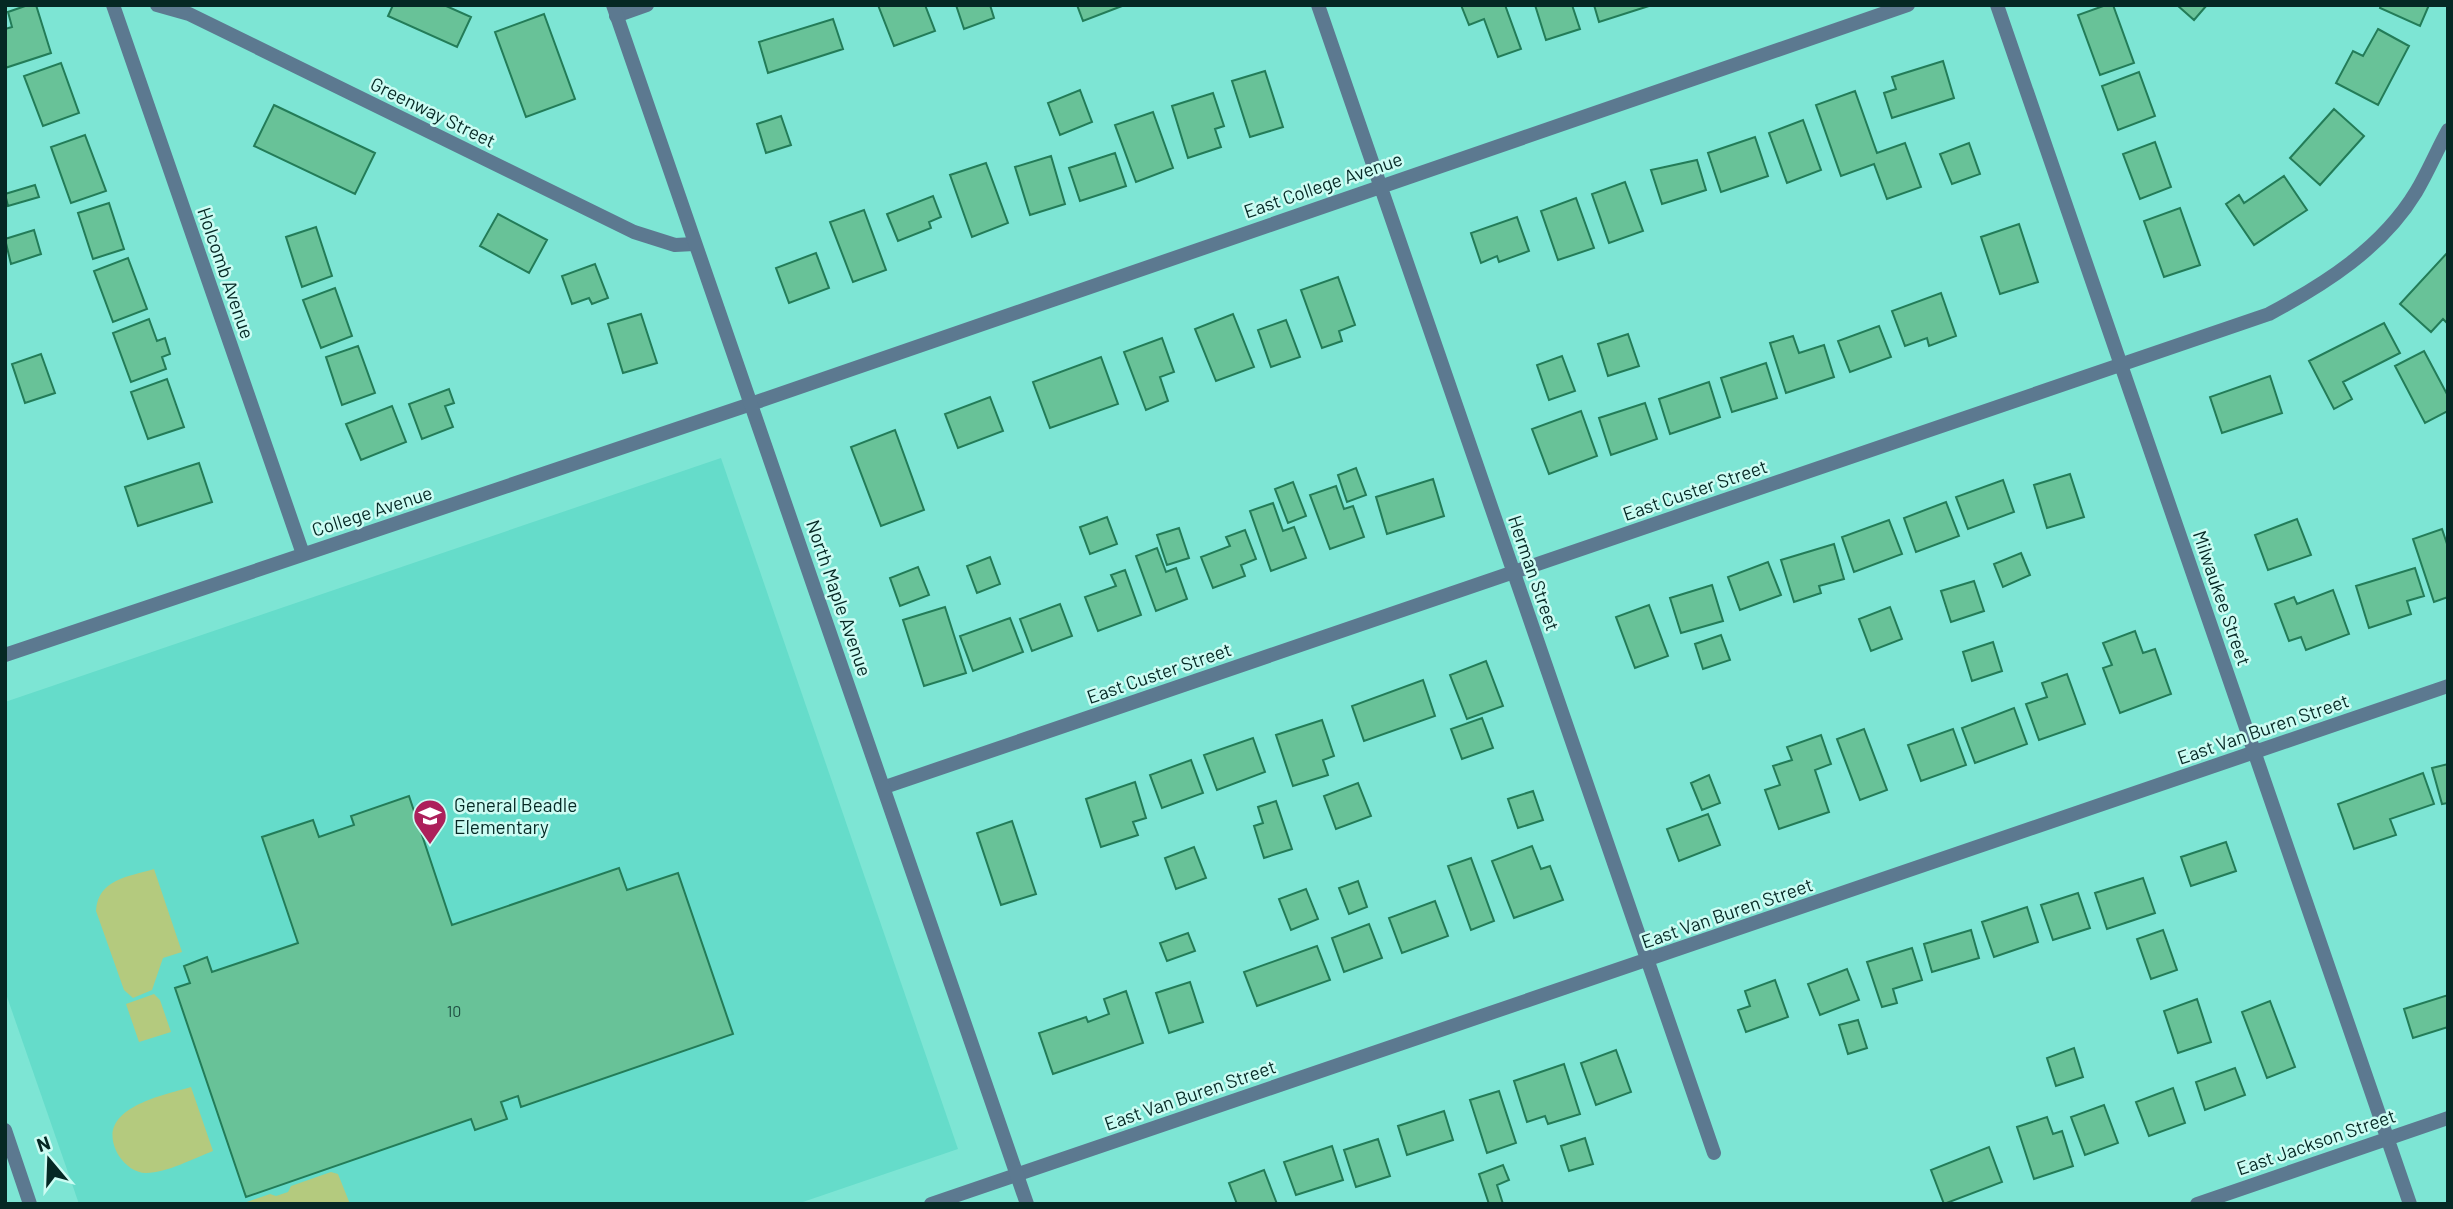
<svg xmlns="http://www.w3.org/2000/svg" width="2453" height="1209" font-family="Barlow,sans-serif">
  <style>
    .built { fill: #65dcca }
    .green { fill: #b4ca7e }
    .building { fill: #68c298; stroke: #237c58; stroke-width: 2 }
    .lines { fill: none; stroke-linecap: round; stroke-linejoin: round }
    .minor { stroke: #5c7990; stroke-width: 14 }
    .tertiary { stroke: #5c7990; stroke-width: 14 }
    .labels { text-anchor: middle; stroke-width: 5; stroke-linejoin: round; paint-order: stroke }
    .number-label { font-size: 16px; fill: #1e4e41 }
    .street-label { font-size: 19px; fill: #052824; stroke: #ccfcf3 }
    .poi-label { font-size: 19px; fill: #052824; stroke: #ccfcf3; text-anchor: start }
  </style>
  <rect width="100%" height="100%" fill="#7de5d4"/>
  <path class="built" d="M721,458l237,691 -161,55h-718l-74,-213v-289z"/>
  <path class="green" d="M154,869l28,83 -19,6 -11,32 -19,8 -9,-8 -28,-79c2,-32 32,-34 58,-42z
    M154,994l6,6 11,32 -32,10 -13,-38z
    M191,1087l22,64c-19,7 -46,22 -67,22 -11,0 -21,-8 -27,-17 -28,-47 42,-60 72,-69z
    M331,1172l7,2 12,30h-109l29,-10 6,2 12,-4 3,-6z"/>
  <path class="building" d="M28,5h8l15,48 -46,15v-39l7,-2 -4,-15z
    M393,5h51l27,12 -14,30 -69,-31z
    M878,5h47l10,26 -41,15z
    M956,5h34l4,13 -30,11z
    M1077,5h45v1l-39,15z
    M1461,5h44l16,44 -23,8 -14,-38 -15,6z
    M1535,5h37l8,24 -34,11z
    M1594,5h58l-53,17z
    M2106,5h7l21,58 -34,12 -22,-60z
    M2177,5h30l-13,15z
    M2381,5h48l-9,21 -40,-18z
    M544,14l31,85 -49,18 -31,-85z
    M833,19l10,30 -75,24 -9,-31z
    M2378,29l31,17 -31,59 -42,-22 17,-32 10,5z
    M1943,61l11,37 -62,20 -8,-25 12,-4 -4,-12z
    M61,63l18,50 -36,13 -19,-50z
    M1265,71l18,56 -33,10 -18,-56z
    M2139,72l16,44 -37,14 -16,-44z
    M1080,90l12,32 -32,13 -12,-32z
    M1855,91l22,62 28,-10 16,44 -34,12 -13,-35 -33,12 -25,-71z
    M1213,93l11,33 -9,3 6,18 -33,11 -16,-52z
    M274,105l101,48 -20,41 -101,-48z
    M2334,109l30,27 -44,49 -30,-27z
    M1153,112l20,56 -37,14 -21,-57z
    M781,116l10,29 -25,8 -9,-29z
    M1803,120l18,50 -34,13 -18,-50z
    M85,135l21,56 -35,12 -20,-56z
    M1755,137l13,39 -47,16 -13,-39z
    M2155,142l16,45 -31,12 -17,-45z
    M1969,143l11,31 -28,10 -12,-30z
    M1115,153l11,33 -46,15 -11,-33z
    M1051,156l14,48 -35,11 -15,-48z
    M1697,160l9,30 -44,14 -11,-34z
    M986,163l22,60 -36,14 -22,-62z
    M2284,176l23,34 -53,35 -28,-41 13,-9 5,8z
    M1625,182l18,49 -34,12 -17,-49z
    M35,185l4,12 -31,9 -3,-12z
    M933,196l8,21 -12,5 2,6 -33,13 -11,-27z
    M1576,198l18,50 -36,12 -17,-49z
    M109,203l15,46 -31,10 -15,-46z
    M2180,208l20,57 -36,12 -20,-56z
    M864,210l22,60 -33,12 -23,-60z
    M498,214l49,26 -18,33 -49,-27z
    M1517,217l12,34 -30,11 -2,-6 -16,7 -10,-30z
    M2019,224l19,58 -38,12 -19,-57z
    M316,227l16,49 -30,11 -16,-50z
    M34,230l7,24 -30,10 -6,-25z
    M2448,252v72l-5,-5 -12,13 -31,-28z
    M816,253l13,35 -40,15 -13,-35z
    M128,258l19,51 -34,13 -19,-51z
    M595,264l13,34 -16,6 -3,-6 -17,6 -10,-28z
    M1338,277l17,48 -16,6 3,10 -20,7 -21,-58z
    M335,288l17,48 -31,12 -18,-48z
    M1941,293l15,43 -27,10 -2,-8 -22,8 -13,-35z
    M641,314l16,49 -34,10 -15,-49z
    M1233,314l21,53 -38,14 -21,-52z
    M149,319l8,22 8,-3 5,16 -8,3 4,12 -35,13 -18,-49z
    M1286,320l14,37 -29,10 -13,-37z
    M2384,323l16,30 -57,29 9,17 -18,10 -25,-48z
    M1879,326l12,31 -41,15 -12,-31z
    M1628,334l11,32 -31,10 -10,-32z
    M1793,336l6,17 25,-8 10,32 -48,16 -16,-50z
    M1162,338l12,34 -14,5 8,24 -22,9 -22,-58z
    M358,346l17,47 -33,12 -16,-48z
    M2424,351l24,45v15l-23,12 -30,-57z
    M41,354l14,39 -30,10 -13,-39z
    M1562,356l13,35 -26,9 -12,-35z
    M1101,357l17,47 -68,24 -17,-46z
    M1766,363l11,35 -45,14 -11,-34z
    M2270,376l12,37 -60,20 -12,-36z
    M167,379l17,48 -36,12 -17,-47z
    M1709,382l11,35 -50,17 -11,-35z
    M449,389l5,14 -9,3 8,21 -31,12 -13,-35z
    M990,397l13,34 -45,17 -13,-34z
    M1645,403l12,36 -46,16 -12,-37z
    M392,406l14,36 -45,18 -15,-36z
    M1581,411l16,45 -48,18 -17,-45z
    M895,430l29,80 -43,16 -30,-79z
    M199,463l13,39 -74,24 -13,-39z
    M1356,468l10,27 -19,7 -9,-27z
    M2070,474l14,43 -37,11 -13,-43z
    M1433,479l11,37 -57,18 -11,-37z
    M2003,480l11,32 -46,17 -12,-32z
    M1293,482l13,34 -18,7 -13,-34z
    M1336,486l8,23 9,-3 11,31 -34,12 -20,-54z
    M1946,502l13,34 -43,16 -12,-34z
    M1273,503l10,28 11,-4 12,31 -35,13 -21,-60z
    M1107,517l10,27 -27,10 -10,-27z
    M2297,519l14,36 -43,15 -13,-35z
    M1889,520l13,34 -48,18 -12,-35z
    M1179,528l10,30 -22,7 -10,-30z
    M2442,529l6,18v50l-14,5 -21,-63z
    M1245,530l11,29 -15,6 4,11 -32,12 -12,-31 29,-11 -4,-9z
    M1834,544l10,35 -25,7 2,7 -27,9 -13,-42z
    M1157,548l9,24 10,-4 11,31 -31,12 -20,-55z
    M2021,553l9,22 -27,12 -9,-23z
    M990,557l10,27 -23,9 -10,-27z
    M1768,562l13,33 -41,15 -12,-33z
    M918,567l11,28 -29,11 -10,-28z
    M2415,568l9,28 -17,5 4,13 -42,14 -13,-42z
    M1125,570l16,45 -43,16 -13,-34 31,-11 -5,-11z
    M1974,581l10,30 -33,11 -10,-31z
    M1712,585l11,36 -42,12 -11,-35z
    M2333,590l16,44 -43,16 -5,-13 -12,4 -14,-37 19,-7 3,7z
    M1060,604l12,32 -40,15 -12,-32z
    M1649,605l19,51 -33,12 -19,-51z
    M945,607l21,66 -42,13 -21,-66z
    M1890,607l12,32 -31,12 -12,-32z
    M1010,618l13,34 -50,19 -13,-35z
    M2135,631l8,22 12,-4 16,45 -51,19 -17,-45 9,-3 -9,-22z
    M1721,635l9,25 -27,9 -8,-25z
    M1993,642l9,29 -30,10 -9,-29z
    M1486,661l17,45 -36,13 -17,-44z
    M2067,674l18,50 -46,16 -13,-36 21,-7 -5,-14z
    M1423,680l12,36 -71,25 -12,-35z
    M2014,708l13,36 -52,19 -13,-35z
    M1482,718l11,30 -31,11 -11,-30z
    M1322,720l12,36 -11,4 5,15 -35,11 -17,-51z
    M1864,729l23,61 -27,10 -23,-61z
    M1953,729l13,36 -45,16 -13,-36z
    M1821,735l10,29 -16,6 14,42 -50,17 -14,-39 15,-5 -7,-19 19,-6 -5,-13z
    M1253,738l12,34 -48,18 -13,-35z
    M1191,760l12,33 -41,15 -12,-33z
    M2448,764v39l-6,1 -10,-36z
    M2423,773l11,31 -44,15 6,16 -42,14 -16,-45z
    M1709,775l11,28 -18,7 -11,-27z
    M1135,782l11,36 -13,4 5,13 -37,12 -15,-48z
    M1358,783l13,33 -35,13 -12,-33z
    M1533,791l10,29 -25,8 -10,-29z
    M409,796l43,129 167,-57 8,22 51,-17 55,161 -212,73 -3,-11 -17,6 6,17 -32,11 -4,-11 -225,78 -71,-209 15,-5 -6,-17 23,-9 5,15 86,-29 -36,-106 51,-17 6,17 35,-12 -3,-9z
    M1276,801l16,48 -28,9 -10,-32 9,-3 -5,-16z
    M1708,814l12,31 -41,16 -12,-32z
    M1012,821l24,73 -35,11 -24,-72z
    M2226,842l10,29 -45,15 -10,-29z
    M1532,846l9,23 9,-3 13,34 -49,18 -22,-57z
    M1194,847l12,31 -30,11 -11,-31z
    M1471,858l23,63 -23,9 -23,-64z
    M2143,878l12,35 -48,16 -12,-36z
    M1358,881l9,26 -18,7 -10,-26z
    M1306,889l12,30 -27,11 -12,-31z
    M2078,893l12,35 -37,12 -12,-35z
    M1435,901l13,35 -46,17 -13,-35z
    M2027,907l11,35 -44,15 -12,-35z
    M1369,924l13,34 -38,14 -12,-34z
    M1971,930l8,28 -47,14 -8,-28z
    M2163,930l14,40 -26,9 -14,-40z
    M1188,933l7,18 -28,10 -7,-18z
    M1317,946l13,34 -73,26 -13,-34z
    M1912,948l10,32 -29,9 4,14 -15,4 -15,-45z
    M1847,969l12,31 -39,15 -12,-31z
    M1775,980l13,37 -42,15 -8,-22 12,-4 -5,-15z
    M1190,982l13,40 -34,11 -13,-40z
    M1126,991l17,52 -90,31 -14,-41 47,-16 2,5 21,-8 -5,-15z
    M2448,995v32l-35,11 -9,-29z
    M2197,999l14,43 -33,11 -14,-42z
    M2270,1001l25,66 -28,11 -25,-66z
    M1858,1020l9,28 -19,6 -9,-29z
    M2074,1048l9,29 -27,9 -9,-28z
    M1616,1050l15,42 -35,13 -15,-42z
    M1564,1064l16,50 -32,10 -3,-8 -18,6 -13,-41z
    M2235,1068l10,27 -40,15 -9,-28z
    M2173,1088l12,35 -36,13 -13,-34z
    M1499,1091l17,52 -29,10 -17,-53z
    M2104,1105l14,38 -33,12 -14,-38z
    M1444,1111l9,29 -46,15 -9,-29z
    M2047,1117l6,17 9,-3 11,35 -39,13 -17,-52z
    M1585,1138l8,26 -24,7 -8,-25z
    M1378,1139l12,37 -34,11 -12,-37z
    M1332,1146l11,34 -47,15 -12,-33z
    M1989,1147l13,35 -58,22 -13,-34z
    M1503,1165l6,15 -12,5 6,19h-14l-10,-30z
    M1264,1170l13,34h-40l-8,-21z"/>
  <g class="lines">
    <path class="minor" d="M113,5l190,549
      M157,5l32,9 445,218 41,13 19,-1
      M1318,5l396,1148
      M1997,5l413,1199
      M616,16l31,-11
      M5,655l746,-251 1157,-399
      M885,787l1384,-473c56,-30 113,-66 147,-122 12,-20 21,-42 32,-62
      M5,1130l25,74
      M931,1204l1517,-518
      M2197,1204l251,-86"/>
    <path class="tertiary" d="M613,5l414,1199"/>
  </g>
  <defs>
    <g id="school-pin" transform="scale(1.75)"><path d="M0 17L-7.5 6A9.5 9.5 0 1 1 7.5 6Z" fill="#ad205b" stroke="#ccfcf3"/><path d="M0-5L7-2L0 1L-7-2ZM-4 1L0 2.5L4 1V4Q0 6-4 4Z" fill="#fff"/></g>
  </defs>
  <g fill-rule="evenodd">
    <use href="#school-pin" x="430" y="816"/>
  </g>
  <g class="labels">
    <g class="number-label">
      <text x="454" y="1017">10</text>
    </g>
    <g class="street-label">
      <text transform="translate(433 112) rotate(26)" y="7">Greenway Street</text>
      <text transform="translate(1323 185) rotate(-19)" y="7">East College Avenue</text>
      <text transform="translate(226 273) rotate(71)" y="7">Holcomb Avenue</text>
      <text transform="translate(1695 490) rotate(-19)" y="7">East Custer Street</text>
      <text transform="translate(372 511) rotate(-18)" y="7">College Avenue</text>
      <text transform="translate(1534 573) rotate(71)" y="7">Herman Street</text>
      <text transform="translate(839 598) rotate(71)" y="7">North Maple Avenue</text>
      <text transform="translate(2222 598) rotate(71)" y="7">Milwaukee Street</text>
      <text transform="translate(1159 673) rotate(-19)" y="7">East Custer Street</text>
      <text transform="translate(2263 729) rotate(-19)" y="7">East Van Buren Street</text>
      <text transform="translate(1727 913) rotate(-19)" y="7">East Van Buren Street</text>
      <text transform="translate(1190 1095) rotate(-19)" y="7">East Van Buren Street</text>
      <text transform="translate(2316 1142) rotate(-19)" y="7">East Jackson Street</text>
    </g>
    <g class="poi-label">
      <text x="454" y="812">General Beadle<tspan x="454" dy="22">Elementary</tspan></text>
    </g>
  </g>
  <rect width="2453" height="1209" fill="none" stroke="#052824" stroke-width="14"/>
  <g transform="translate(49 1160) rotate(341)" stroke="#ccfcf3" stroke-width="5" paint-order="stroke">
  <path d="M0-5L12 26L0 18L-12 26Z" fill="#052824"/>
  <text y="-10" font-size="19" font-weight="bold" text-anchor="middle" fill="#052824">N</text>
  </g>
</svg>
